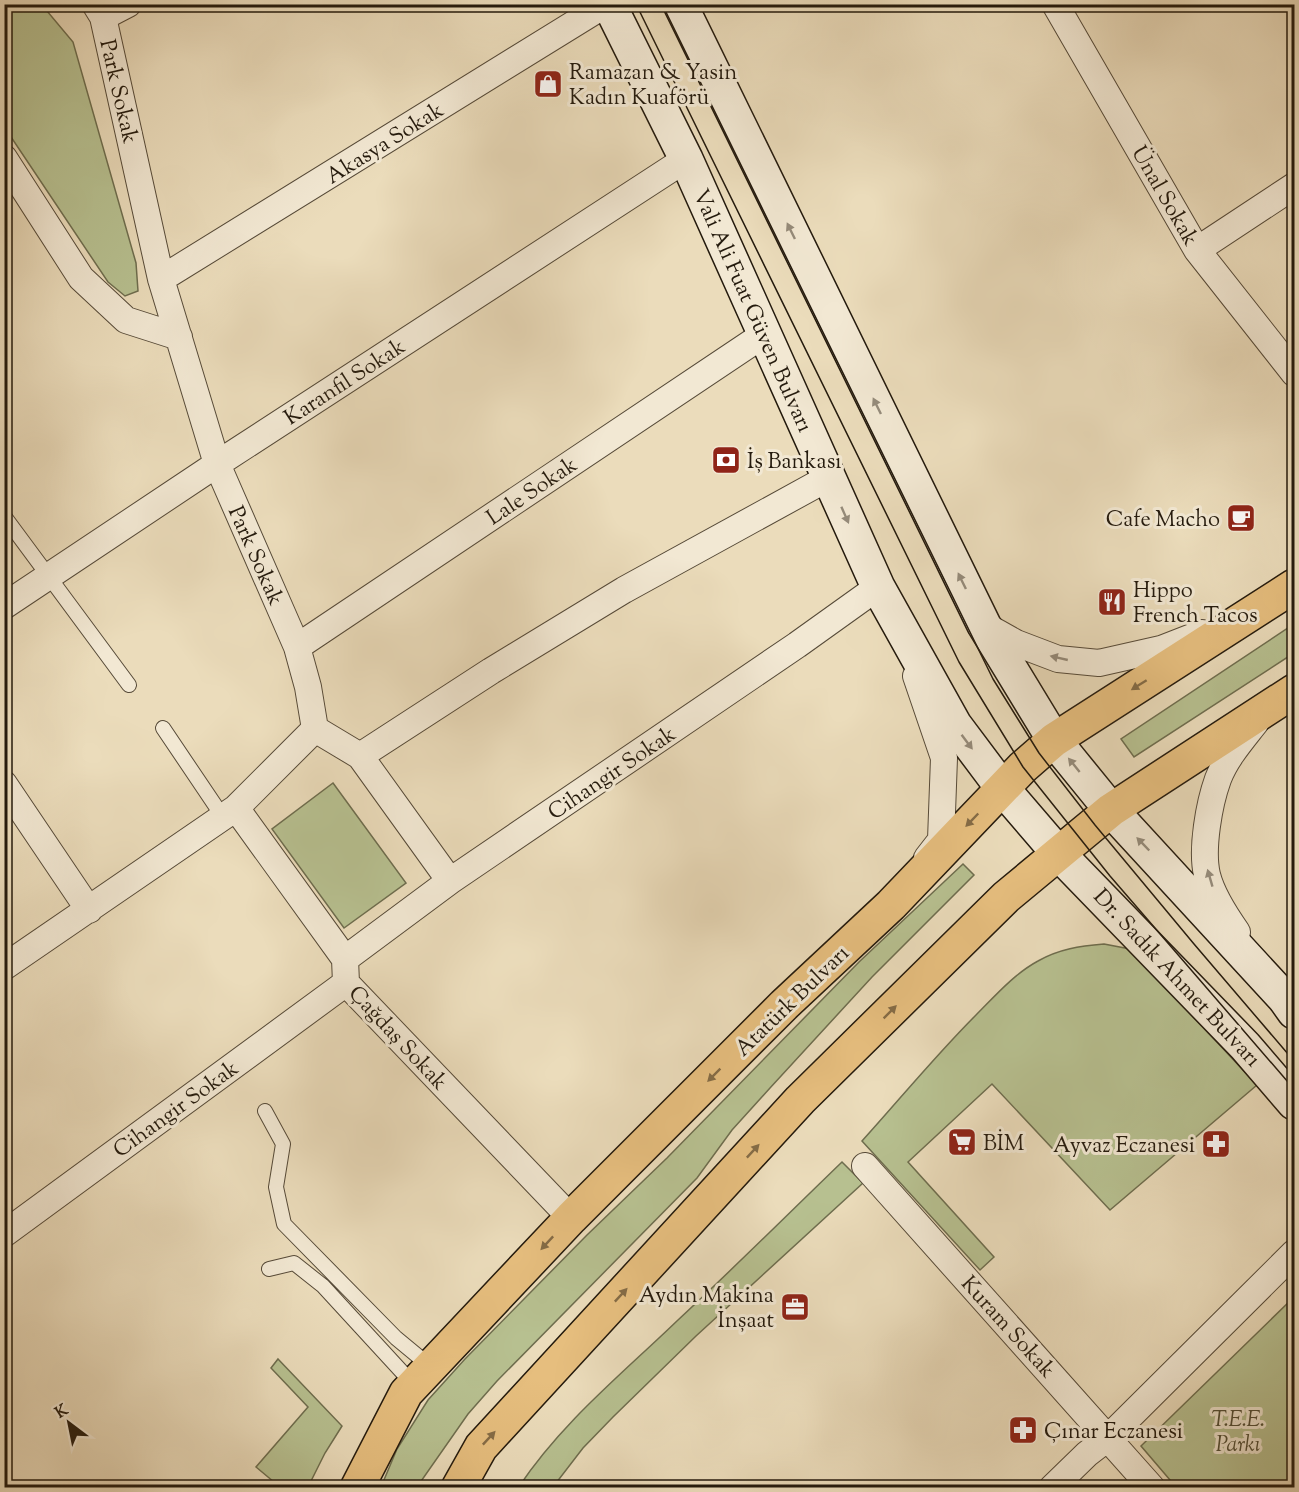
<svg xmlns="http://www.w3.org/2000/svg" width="1299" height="1492" font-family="'Sorts Mill Goudy',serif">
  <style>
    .green { fill: #b7c090; stroke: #6e6d4e; stroke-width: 1.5 }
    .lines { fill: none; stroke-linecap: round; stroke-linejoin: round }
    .lane-casing { stroke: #564a38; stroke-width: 16 }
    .street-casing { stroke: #564a38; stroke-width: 28 }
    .secondary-casing { stroke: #241a0d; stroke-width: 36 }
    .primary-casing { stroke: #241a0d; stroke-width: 36 }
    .lane { stroke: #f2e8d3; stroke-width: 14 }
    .street { stroke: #f2e8d3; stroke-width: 26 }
    .secondary { stroke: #f2e8d3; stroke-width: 33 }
    .primary { stroke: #e6be7e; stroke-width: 33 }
    .tram { stroke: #241a0d; stroke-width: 1.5 }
    .oneway { fill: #958b7a }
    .oneway2 { fill: #856c46 }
    .labels { text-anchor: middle; stroke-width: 6; stroke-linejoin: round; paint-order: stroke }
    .poi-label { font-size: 22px; fill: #241a0d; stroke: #f2e8d3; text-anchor: start }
    .street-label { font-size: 22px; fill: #241a0d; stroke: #f2e8d3 }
    .park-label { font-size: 22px; font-style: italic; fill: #504c34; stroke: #f2e8d3 }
  </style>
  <rect width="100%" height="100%" fill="#ebdcbb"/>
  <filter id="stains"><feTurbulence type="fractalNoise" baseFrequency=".00333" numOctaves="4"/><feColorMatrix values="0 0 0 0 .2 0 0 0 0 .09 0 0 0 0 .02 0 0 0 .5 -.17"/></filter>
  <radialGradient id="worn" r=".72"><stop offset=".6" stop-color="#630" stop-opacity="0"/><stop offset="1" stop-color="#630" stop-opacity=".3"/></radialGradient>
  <path class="green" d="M4,5h38l31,37 63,221 2,28 -13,5 -17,-14 -103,-154z
    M1294,624v29l-160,104 -13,-18z
    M333,783l73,100 -62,45 -72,-99z
    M963,864l11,11 -102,102 -102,111 -38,42 -35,48 -200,203 -29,33 -51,73h-36l16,-38 31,-49 37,-41 122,-124 80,-77 192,-196z
    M1104,944l26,5 127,136 -147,125 -118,-126 -84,78 86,95 -14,13 -118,-129c38,-42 74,-86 114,-126 19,-19 38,-41 62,-54 21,-12 42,-15 66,-17z
    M842,1162l21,21 -167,153 -83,81 -30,31 -30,39 -35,1c44,-66 104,-114 160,-168 56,-52 109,-105 164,-158z
    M1294,1297v190h-118l-35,-41z
    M278,1359l64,67 -17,27 -17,34h-28l-24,-20 52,-60 -37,-39z"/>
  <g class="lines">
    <g class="lane-casing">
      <path id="lane" d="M4,516l125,169
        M163,728l60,89
        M265,1111l18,33 -7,43 8,37 112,114 35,29
        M269,1269l25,-6 29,23 91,99"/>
    </g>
    <g class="street-casing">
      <path id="street" d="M1055,4l142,246 97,123
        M103,17l25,-13
        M4,158l77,120 45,42 53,17
        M1197,250l97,-64
        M161,279l445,-275
        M4,606l213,-142 469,-305
        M984,625l32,18 42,16 41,4 62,-14 41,-16
        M297,647l469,-314
        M916,676l28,82 -3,82 -14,18
        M315,729l45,27 131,-85 133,-81 204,-112
        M360,756l90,125
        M4,784l85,126
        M236,808l109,151 1,24 225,235
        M1237,932c-12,-17 -25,-37 -30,-57 -6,-26 2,-71 11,-96 8,-21 24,-39 38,-57
        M345,959l105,-78 347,-236 81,-58
        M4,967l232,-159 79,-79 -7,-42 -11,-40 -80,-183 -56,-185 -58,-262 -8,-13
        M865,1166l287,322
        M4,1234l342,-251
        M1052,1488l35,-34 22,-17 185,-184"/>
    </g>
    <g class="secondary-casing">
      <path id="secondary" d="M609,4l77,155 192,428 77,138 48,64 55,64 187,193 49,57
        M680,4l304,621 70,115 57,70 173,188 10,14"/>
    </g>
    <g class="primary-casing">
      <path id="primary" d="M357,1488l49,-95 165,-175 213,-213 107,-100 132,-138 31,-27 240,-154
        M458,1488l23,-41 319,-347 206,-203 105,-87 183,-119"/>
    </g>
    <use href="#lane" class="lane"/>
    <use href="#street" class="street"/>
    <use href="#secondary" class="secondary"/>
    <use href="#primary" class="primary"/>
    <path class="tram" d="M636,4l323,658 64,105 87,109 184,213
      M662,4l331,675 46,74 56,72 99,119 100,117"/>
  </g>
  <defs><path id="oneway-solid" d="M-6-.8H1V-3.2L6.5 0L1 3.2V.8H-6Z" transform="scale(1.5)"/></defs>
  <g class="oneway">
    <use href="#oneway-solid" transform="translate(791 231) rotate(-116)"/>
    <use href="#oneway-solid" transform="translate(877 406) rotate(-116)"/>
    <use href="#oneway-solid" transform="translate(845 515) rotate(66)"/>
    <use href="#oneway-solid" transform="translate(962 581) rotate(-116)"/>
    <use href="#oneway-solid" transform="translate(1059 658) rotate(-167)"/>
    <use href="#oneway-solid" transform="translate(967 742) rotate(53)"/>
    <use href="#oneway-solid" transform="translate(1074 765) rotate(-129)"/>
    <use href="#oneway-solid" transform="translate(1143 844) rotate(-134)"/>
    <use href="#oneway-solid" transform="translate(1210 878) rotate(-106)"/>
  </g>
  <g class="oneway2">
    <use href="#oneway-solid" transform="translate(1139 685) rotate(148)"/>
    <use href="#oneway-solid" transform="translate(972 820) rotate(134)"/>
    <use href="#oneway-solid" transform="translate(890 1012) rotate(-45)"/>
    <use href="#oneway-solid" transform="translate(714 1075) rotate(135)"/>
    <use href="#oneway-solid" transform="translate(753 1151) rotate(-47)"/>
    <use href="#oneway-solid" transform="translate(547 1243) rotate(133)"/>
    <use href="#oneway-solid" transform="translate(621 1295) rotate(-47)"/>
    <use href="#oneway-solid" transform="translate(489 1438) rotate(-47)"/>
  </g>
  <defs>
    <g id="shop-square" transform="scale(1.5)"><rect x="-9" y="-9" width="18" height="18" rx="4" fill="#8f2418" stroke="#f2e8d3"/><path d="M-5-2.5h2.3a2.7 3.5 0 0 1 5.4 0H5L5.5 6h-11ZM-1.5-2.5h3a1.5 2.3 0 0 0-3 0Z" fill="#fff"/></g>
    <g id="bank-square" transform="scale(1.5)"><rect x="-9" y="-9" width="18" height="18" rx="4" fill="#8f2418" stroke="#f2e8d3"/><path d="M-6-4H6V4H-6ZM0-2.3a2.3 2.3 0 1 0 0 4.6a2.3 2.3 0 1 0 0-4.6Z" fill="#fff"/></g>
    <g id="cafe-square" transform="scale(1.5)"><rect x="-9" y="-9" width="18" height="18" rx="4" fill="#8f2418" stroke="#f2e8d3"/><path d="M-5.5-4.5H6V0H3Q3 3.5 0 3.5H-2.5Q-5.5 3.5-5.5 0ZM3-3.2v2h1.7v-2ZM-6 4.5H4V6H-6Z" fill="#fff"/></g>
    <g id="restaurant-square" transform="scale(1.5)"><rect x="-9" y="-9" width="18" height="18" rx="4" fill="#8f2418" stroke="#f2e8d3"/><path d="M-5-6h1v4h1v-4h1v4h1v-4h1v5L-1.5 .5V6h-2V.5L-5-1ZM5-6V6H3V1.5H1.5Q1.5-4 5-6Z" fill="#fff"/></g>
    <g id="supermarket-square" transform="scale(1.5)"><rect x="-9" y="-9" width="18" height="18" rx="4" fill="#8f2418" stroke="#f2e8d3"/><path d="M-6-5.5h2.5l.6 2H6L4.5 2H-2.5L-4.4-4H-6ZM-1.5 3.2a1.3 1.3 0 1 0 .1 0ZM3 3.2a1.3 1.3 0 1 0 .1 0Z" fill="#fff"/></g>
    <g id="pharmacy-square" transform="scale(1.5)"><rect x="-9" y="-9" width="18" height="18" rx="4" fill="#8f2418" stroke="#f2e8d3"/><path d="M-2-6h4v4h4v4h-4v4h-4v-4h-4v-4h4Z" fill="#fff"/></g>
    <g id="office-square" transform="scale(1.5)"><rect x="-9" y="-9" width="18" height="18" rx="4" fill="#8f2418" stroke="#f2e8d3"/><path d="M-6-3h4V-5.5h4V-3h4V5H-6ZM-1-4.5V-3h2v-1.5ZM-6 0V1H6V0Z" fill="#fff"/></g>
  </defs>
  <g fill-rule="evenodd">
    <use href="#shop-square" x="548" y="84"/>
    <use href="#bank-square" x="726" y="460"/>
    <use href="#cafe-square" x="1241" y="518"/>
    <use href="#restaurant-square" x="1112" y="602"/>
    <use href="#supermarket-square" x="962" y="1142"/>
    <use href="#pharmacy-square" x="1216" y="1144"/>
    <use href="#office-square" x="795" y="1307"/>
    <use href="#pharmacy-square" x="1023" y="1430"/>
  </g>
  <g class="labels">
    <g class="poi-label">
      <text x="569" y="79">Ramazan &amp; Yasin<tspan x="569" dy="25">Kadın Kuaförü</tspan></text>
      <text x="747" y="468">İş Bankası</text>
      <text x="1220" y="526" text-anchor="end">Cafe Macho</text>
      <text x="1133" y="597">Hippo<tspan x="1133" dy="25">French Tacos</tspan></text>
      <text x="983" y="1150">BİM</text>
      <text x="1195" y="1152" text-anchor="end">Ayvaz Eczanesi</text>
      <text x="774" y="1302" text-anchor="end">Aydın Makina<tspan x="774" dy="25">İnşaat</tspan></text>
      <text x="1044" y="1438">Çınar Eczanesi</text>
    </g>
    <g class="street-label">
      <text transform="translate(120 91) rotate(77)" y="8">Park Sokak</text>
      <text transform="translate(384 142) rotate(-32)" y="8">Akasya Sokak</text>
      <text transform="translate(1166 195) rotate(60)" y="8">Ünal Sokak</text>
      <text transform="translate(754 310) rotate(66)" y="8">Vali Ali Fuat Güven Bulvarı</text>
      <text transform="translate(344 381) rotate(-33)" y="8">Karanfil Sokak</text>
      <text transform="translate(531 490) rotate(-34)" y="8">Lale Sokak</text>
      <text transform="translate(257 555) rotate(66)" y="8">Park Sokak</text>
      <text transform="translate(611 772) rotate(-34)" y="8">Cihangir Sokak</text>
      <text transform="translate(1178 977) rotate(47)" y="8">Dr. Sadık Ahmet Bulvarı</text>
      <text transform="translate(791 1000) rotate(-44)" y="8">Atatürk Bulvarı</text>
      <text transform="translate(399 1037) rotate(47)" y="8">Çağdaş Sokak</text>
      <text transform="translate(175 1108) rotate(-36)" y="8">Cihangir Sokak</text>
      <text transform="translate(1009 1326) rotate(48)" y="8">Kuram Sokak</text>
    </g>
    <g class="park-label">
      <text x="1238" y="1426">T.E.E.<tspan x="1238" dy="25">Parkı</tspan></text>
    </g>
  </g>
  <rect width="1299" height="1492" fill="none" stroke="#ebdcbb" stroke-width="24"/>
  <rect x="6" y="6" width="1287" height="1480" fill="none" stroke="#241a0d" stroke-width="3"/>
  <rect x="12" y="12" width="1275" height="1468" fill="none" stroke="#241a0d" stroke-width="1.5"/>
  <g transform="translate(69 1423) rotate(328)" stroke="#f2e8d3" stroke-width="4.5" paint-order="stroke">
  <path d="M0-4.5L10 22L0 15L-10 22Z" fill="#241a0d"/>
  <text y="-9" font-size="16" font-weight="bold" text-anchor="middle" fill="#241a0d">K</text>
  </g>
  <rect width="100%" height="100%" filter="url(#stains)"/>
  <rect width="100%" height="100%" fill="url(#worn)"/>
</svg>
